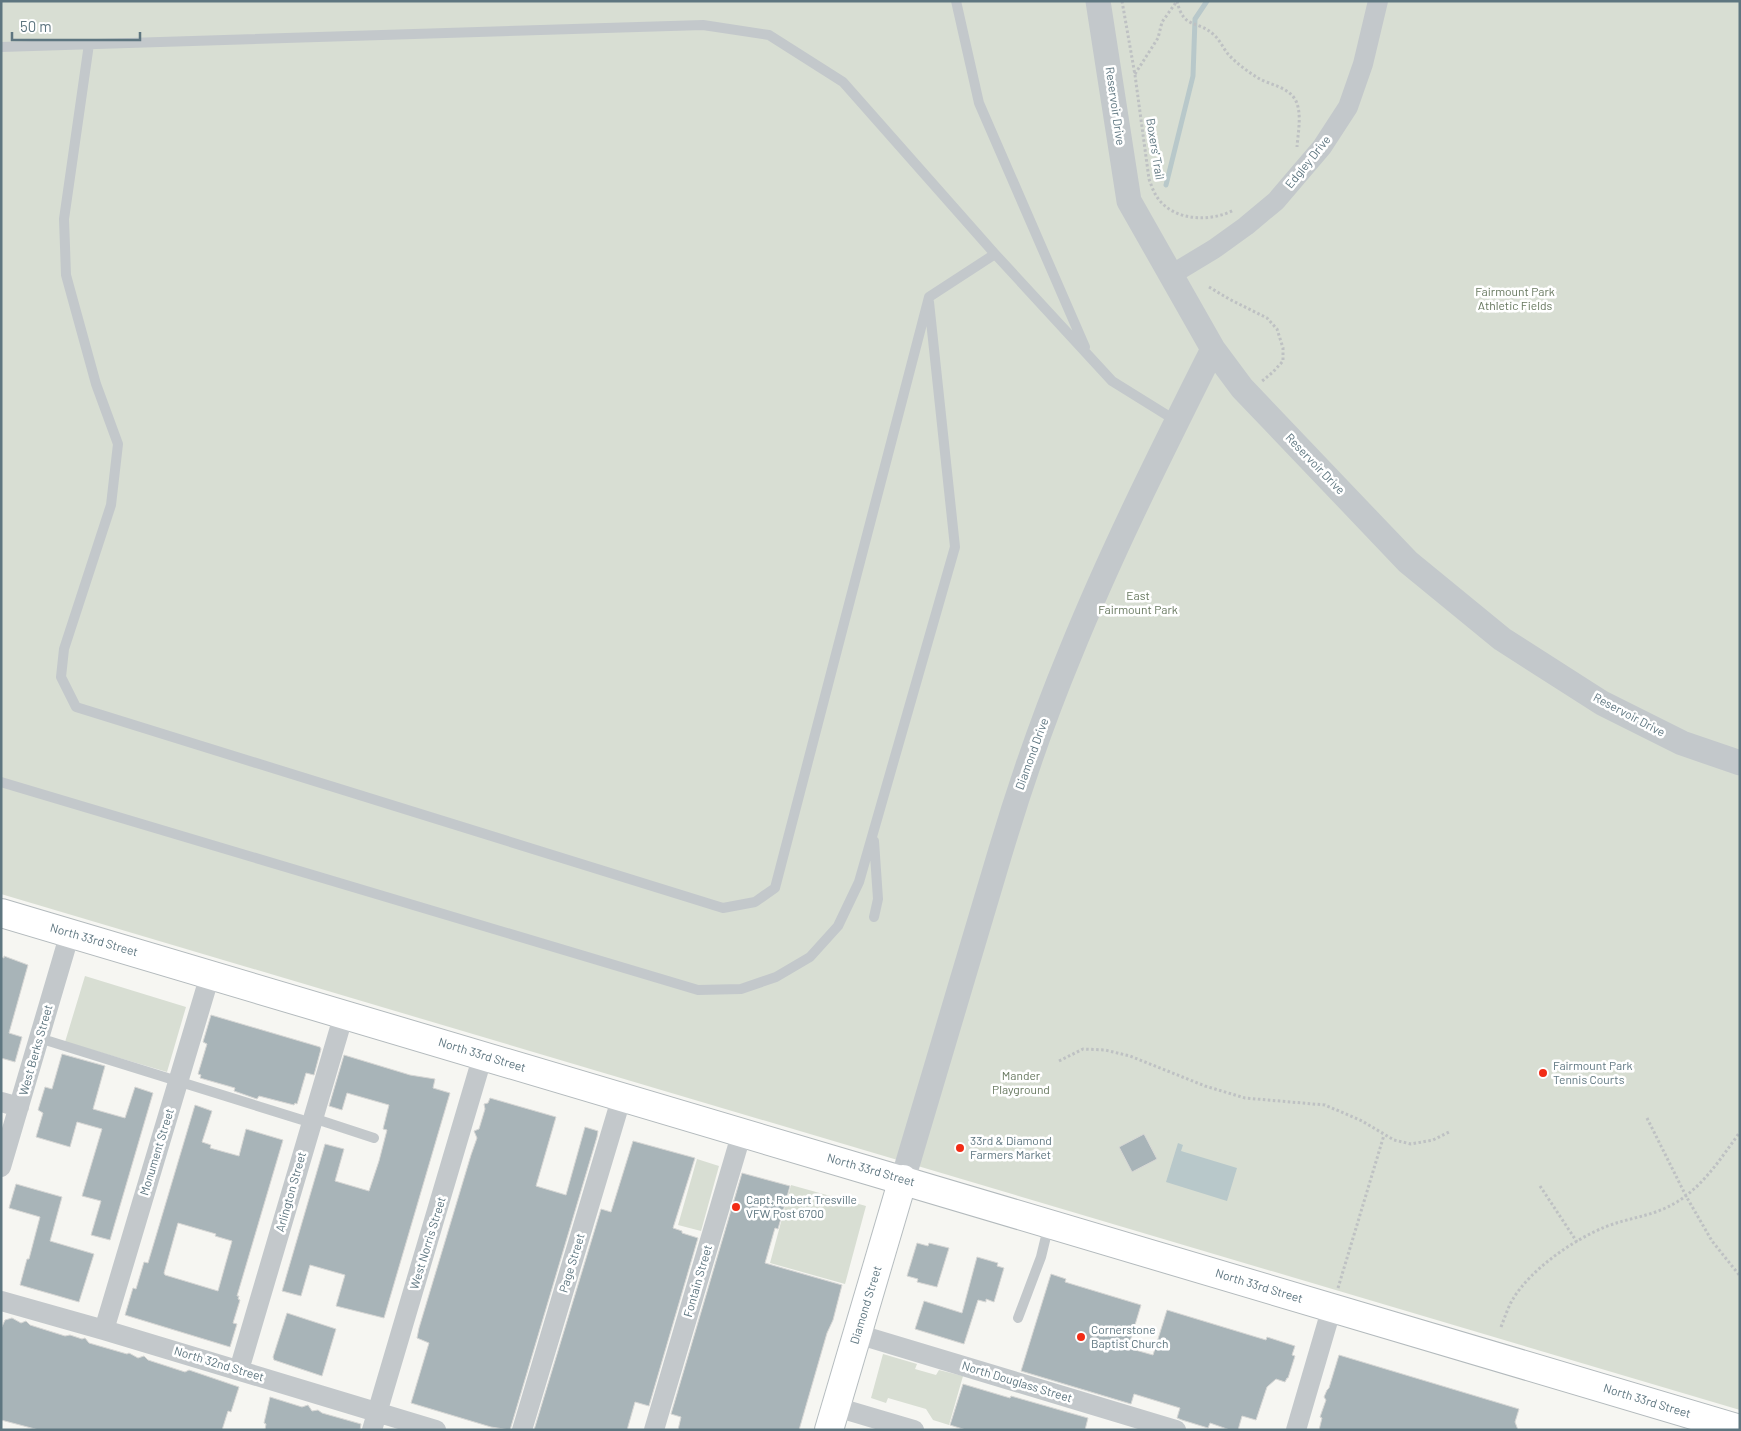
<svg xmlns="http://www.w3.org/2000/svg" width="1741" height="1431" font-family="Barlow,sans-serif">
  <style>
    .green { fill: #d8ded3 }
    .water { fill: #b8c8ca }
    .lines { fill: none; stroke-linecap: round; stroke-linejoin: round }
    .stream { stroke: #b8c8ca; stroke-width: 5 }
    .building { fill: #a8b4b8; stroke: #d7d7d5; fill-rule: evenodd }
    .secondary-casing { stroke: #b5bcbf; stroke-width: 30 }
    .primary-casing { stroke: #b3babd; stroke-width: 30 }
    .path { stroke: #bec1c3; stroke-width: 3; stroke-dasharray: 2.5 2.5; stroke-linecap: butt }
    .service { stroke: #c3c8cb; stroke-width: 10 }
    .minor { stroke: #c3c8cb; stroke-width: 20 }
    .tertiary { stroke: #c3c8cb; stroke-width: 25 }
    .secondary { stroke: #fff; stroke-width: 28 }
    .primary { stroke: #fff; stroke-width: 28 }
    .poi-dot { fill: #f22c16; stroke: #fff; stroke-width: 2 }
    .labels { text-anchor: middle; stroke-width: 5; stroke-linejoin: round; paint-order: stroke }
    .street-label { font-size: 12px; fill: #5e7680; stroke: #fff }
    .park-label { font-size: 12px; fill: #66775e; stroke: #fff }
    .poi-label { font-size: 12px; fill: #5e7680; stroke: #fff; text-anchor: start }
  </style>
  <rect width="100%" height="100%" fill="#f6f6f2"/>
  <path class="green" d="M1,1h1739v1409l-1739,-516z
    M85,976l101,31 -19,65 -102,-30z
    M697,1159l22,7 -18,65 -23,-6z
    M791,1185l75,21 -21,78 -75,-21z
    M883,1354l34,10 -2,5 21,6 3,-5 24,6 -14,49 -16,-5 -7,-11 -38,-11 -2,5 -15,-5z"/>
  <path class="water" d="M1178,1143l5,2 -2,6 56,17 -10,33 -61,-19z"/>
  <g class="lines">
    <path class="stream" d="M1166,185l27,-109 2,-57 12,-18"/>
  </g>
  <path class="building" d="M4,956l24,9 -19,68 13,4 -7,25 -14,-4v-101l3,1z
    M211,1015l109,32 1,2 -7,26 -8,-2 -9,31 -2,-1 -1,2 -35,-9 -2,3 -23,-8 1,-3 -35,-10 1,-3 -3,-1 9,-30 -4,-2z
    M62,1054l43,12 -12,43 32,9 10,-31 18,6 -43,147 -19,-5 10,-34 -19,-5 20,-67 -25,-7 -7,25 -34,-10 7,-24 -5,-3 7,-23 7,2z
    M344,1055l66,20 25,4 -2,9 17,5 -66,225 -48,-12 9,-31 -35,-10 -9,31 -19,-5 43,-147 19,5 -9,32 34,10 10,-30 8,-31 -4,-1 6,-24 -42,-12 -5,17 -13,-4z
    M490,1098l66,19 -20,69 30,9 19,-68 13,4 -1,6 -87,293 -19,-3 -80,-24 18,-60 -12,-5 2,-10 52,-173 6,-17 -3,-7 5,-2 6,-20 -1,-5 4,-1z
    M195,1105l17,6 -10,31 9,3 -1,3 29,8 7,-27 37,11 -46,156h2l-1,3 2,1 -7,23 4,1 -7,23 -105,-32 8,-27 3,1 8,-27 4,1zM178,1223l38,11 -1,2 17,5 -14,50 -53,-16 -1,-2z
    M1144,1134l13,25 -25,13 -13,-25z
    M633,1141l62,17 -22,70 9,3v2l16,5 -49,168 -14,-4 -8,28h-93l67,-221 10,3z
    M742,1173l48,13 -12,43 -3,-1 -10,35 77,22 -9,35 -6,13 -28,97h-121l3,-13 -10,-3z
    M16,1184l46,13 -12,44 44,13 -15,48 -59,-17 7,-26h2l11,-42 -31,-9z
    M917,1243l11,3 1,-3 20,5 -12,39 -20,-5 1,-3 -11,-3z
    M977,1257l21,6 -1,3 7,2 -10,34 -8,-3v3l-8,-2 -14,44 -49,-15 9,-28 38,12z
    M1051,1274l15,5 -1,3 76,23 -13,43 25,7 14,-45 99,30 1,-3 28,9 -3,9 3,1 -7,22h-1l-2,4 -9,-3 -9,8 -11,33 -14,-4 -4,14h-8l-20,-7 -2,5 -26,-8 -5,-2 3,-10 -46,-14 -3,10 -110,-33z
    M287,1313l49,16 -14,47 -48,-16 -1,-3z
    M12,1318l9,5 5,-2 4,4 35,11 5,-1 12,4 3,-1 4,5 38,11 2,-1 9,5 6,-2 4,4 37,12 4,-2 50,17 -8,25 -3,-1 -6,19h-183l-38,-10v-91l4,-9z
    M1339,1355l180,54 -4,13 3,8h-199l3,-12 -2,-1 6,-17 -2,-3 3,-7 2,-2z
    M963,1384l47,14 1,-2 77,22 -3,12h-119l-16,-5z
    M270,1397l32,10 6,-2 4,6 6,-1 4,3 39,11 -1,6h-95l1,-6 -2,-1z"/>
  <g class="lines">
    <g class="secondary-casing">
      <path id="secondary" d="M829,1430l74,-251"/>
    </g>
    <g class="primary-casing">
      <path id="primary" d="M1,913l1739,516"/>
    </g>
    <path class="path" d="M1122,1l13,74 14,104c3,8 5,15 11,22 17,20 51,21 74,9
      M1177,1c7,30 21,18 37,34 6,5 9,13 14,19 8,9 19,17 30,24 12,7 31,9 38,23 6,13 2,32 1,46
      M1135,74l23,-36 4,-16 15,-21
      M1209,287l20,12 38,19 10,11 6,19v13l-10,11 -12,10
      M1059,1061l24,-12 22,1 25,6 75,30 40,12 80,7 37,16 32,19 17,4 22,-4 16,-8
      M1647,1118l39,78 26,45 28,35
      M1540,1186l37,56
      M1338,1288l46,-153
      M1501,1327c4,-10 7,-20 12,-28 18,-30 60,-59 92,-72 25,-10 47,-10 72,-25 28,-18 44,-44 63,-70"/>
    <path class="service" d="M956,1l23,102 106,244
      M89,44l-25,175 2,56 30,109 22,60 -7,61 -47,144 -3,28 15,30 647,201 32,-6 20,-14 154,-591 66,-43
      M1,47l702,-22 66,10 74,47 152,172 117,127 66,41
      M1,782l697,208 43,-1 35,-12 34,-20 28,-31 21,-44 96,-335 -26,-245
      M874,917l4,-18 -4,-58
      M39,1038l273,85
      M313,1118l61,20
      M1018,1318l23,-61 8,-33"/>
    <path class="minor" d="M1171,275l43,-26 32,-23 30,-25 46,-54 26,-40 15,-43 15,-63
      M1,1102l18,5
      M1,1167l69,-234
      M1,1301l103,29 332,100
      M104,1330l106,-355
      M857,1334l319,96
      M239,1370l105,-356
      M836,1407l78,23
      M372,1430l111,-375
      M522,1430l100,-334
      M654,1430l88,-298
      M1296,1430l36,-123"/>
    <path class="tertiary" d="M1098,1l31,200 84,148 29,39 166,174 94,77 100,64 80,40 58,20
      M903,1179l97,-326c20,-67 43,-134 70,-199 42,-104 93,-205 143,-305"/>
    <use href="#secondary" class="secondary"/>
    <use href="#primary" class="primary"/>
  </g>
  <g class="poi-dot">
    <circle cx="1543" cy="1073" r="5"/>
    <circle cx="960" cy="1148" r="5"/>
    <circle cx="736" cy="1207" r="5"/>
    <circle cx="1081" cy="1337" r="5"/>
  </g>
  <g class="labels">
    <g class="street-label">
      <text transform="translate(1115 106) rotate(82)" y="4">Reservoir Drive</text>
      <text transform="translate(1155 149) rotate(81)" y="4">Boxers' Trail</text>
      <text transform="translate(1308 162) rotate(-51)" y="4">Edgley Drive</text>
      <text transform="translate(1315 464) rotate(46)" y="4">Reservoir Drive</text>
      <text transform="translate(1629 715) rotate(28)" y="4">Reservoir Drive</text>
      <text transform="translate(1032 754) rotate(-70)" y="4">Diamond Drive</text>
      <text transform="translate(94 940) rotate(16)" y="4">North 33rd Street</text>
      <text transform="translate(36 1050) rotate(-74)" y="4">West Berks Street</text>
      <text transform="translate(482 1055) rotate(17)" y="4">North 33rd Street</text>
      <text transform="translate(157 1152) rotate(-73)" y="4">Monument Street</text>
      <text transform="translate(871 1170) rotate(16)" y="4">North 33rd Street</text>
      <text transform="translate(291 1192) rotate(-74)" y="4">Arlington Street</text>
      <text transform="translate(428 1243) rotate(-73)" y="4">West Norris Street</text>
      <text transform="translate(572 1263) rotate(-73)" y="4">Page Street</text>
      <text transform="translate(698 1281) rotate(-74)" y="4">Fontain Street</text>
      <text transform="translate(1259 1286) rotate(17)" y="4">North 33rd Street</text>
      <text transform="translate(866 1305) rotate(-73)" y="4">Diamond Street</text>
      <text transform="translate(219 1364) rotate(17)" y="4">North 32nd Street</text>
      <text transform="translate(1017 1382) rotate(17)" y="4">North Douglass Street</text>
      <text transform="translate(1647 1401) rotate(17)" y="4">North 33rd Street</text>
    </g>
    <g class="park-label">
      <text x="1515" y="296">Fairmount Park<tspan x="1515" dy="14">Athletic Fields</tspan></text>
      <text x="1138" y="600">East<tspan x="1138" dy="14">Fairmount Park</tspan></text>
      <text x="1021" y="1080">Mander<tspan x="1021" dy="14">Playground</tspan></text>
    </g>
    <g class="poi-label">
      <text x="1553" y="1070">Fairmount Park<tspan x="1553" dy="14">Tennis Courts</tspan></text>
      <text x="970" y="1145">33rd &amp; Diamond<tspan x="970" dy="14">Farmers Market</tspan></text>
      <text x="746" y="1204">Capt. Robert Tresville<tspan x="746" dy="14">VFW Post 6700</tspan></text>
      <text x="1091" y="1334">Cornerstone<tspan x="1091" dy="14">Baptist Church</tspan></text>
    </g>
  </g>
  <rect width="1741" height="1431" fill="none" stroke="#5e7680" stroke-width="5"/>
  <path d="M12 32v8h128v-8" fill="none" stroke="#5e7680" stroke-width="2.5"/>
  <text x="20" y="32" font-size="15" fill="#5e7680" stroke="#ffffff" stroke-width="4" paint-order="stroke">50 m</text>
</svg>
